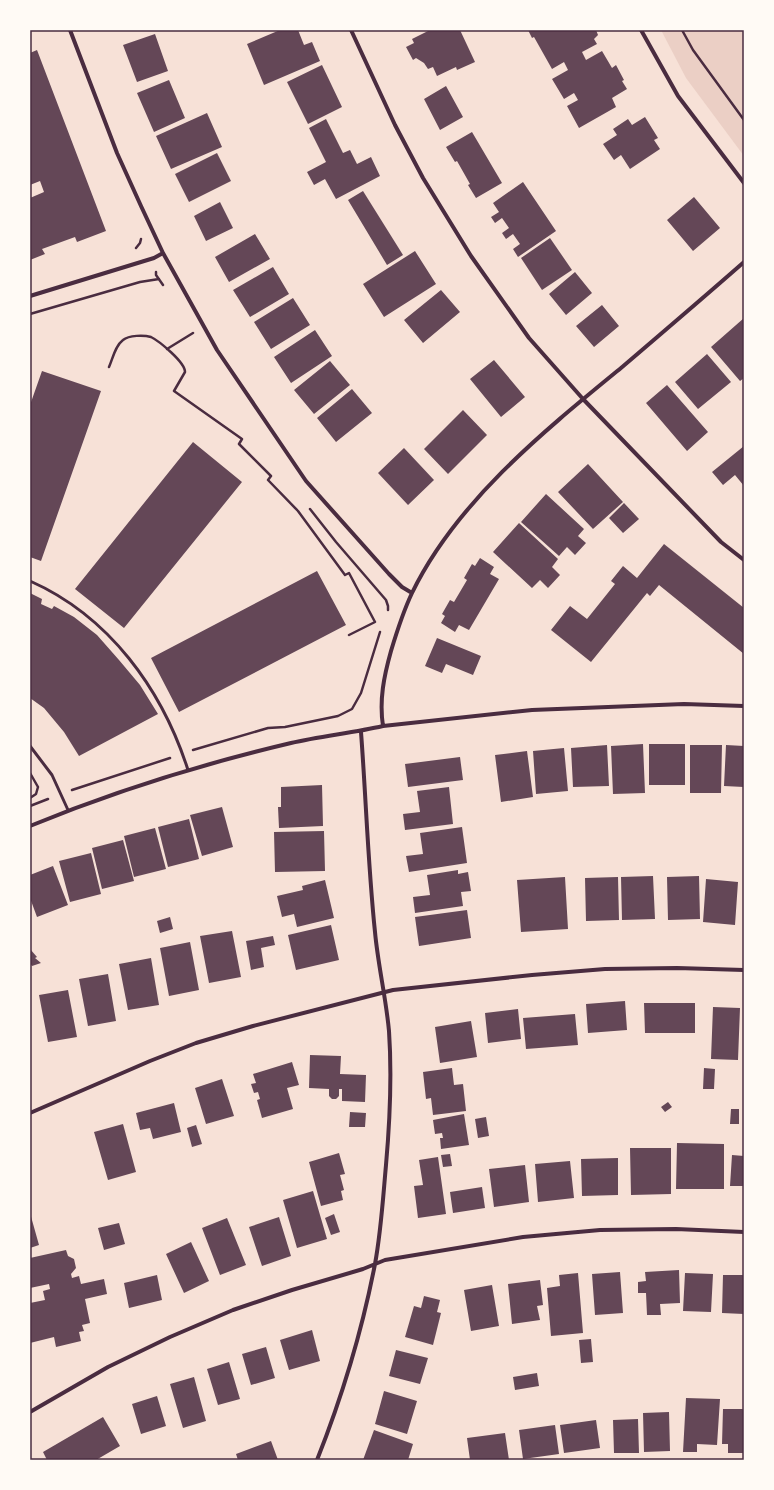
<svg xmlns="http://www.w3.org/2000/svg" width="774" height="1490" font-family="'Archivo Narrow',sans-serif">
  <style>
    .green { fill: #ebcfc5 }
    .building { fill: #644757 }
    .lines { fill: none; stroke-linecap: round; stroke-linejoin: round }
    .path { stroke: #4a2c40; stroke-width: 2.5 }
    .service { stroke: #4a2c40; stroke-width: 3 }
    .minor { stroke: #4a2c40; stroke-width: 4 }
    .neatline { fill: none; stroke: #4a2c40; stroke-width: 1.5 }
  </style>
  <rect width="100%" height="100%" fill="#f7e1d7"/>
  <path class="green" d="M661,30h83v126l-58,-78z"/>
  <path class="building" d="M280,30h18l6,15 8,-3 8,19 -56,24 -17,-41z
    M430,30h30l15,32 -18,8 -1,-3 -19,9 -4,-9 -5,2 -4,-6 -8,-5 -3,2 -7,-13 8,-4 -2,-4z
    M528,30h68l2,5 -4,4 3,5 -15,8 4,8 16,-9 10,17 4,-3 8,15 -2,1 5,8 -15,9 4,9 -37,21 -12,-22 11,-6 -4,-7 -10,6 -12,-20 16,-9 -4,-8 -12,7 -18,-32 -2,1z
    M155,34l13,37 -31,11 -14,-37z
    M37,50l69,181 -29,11 -2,-5 -33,12 3,5 -15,6v-62l14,-6 -4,-11 -10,4v-132z
    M322,65l20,42 -34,17 -21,-42z
    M169,80l16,38 -31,14 -17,-39z
    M446,86l17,31 -23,13 -16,-31z
    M207,113l15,34 -51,22 -15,-33z
    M645,117l13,21 -4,2 6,9 -30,20 -9,-14 -7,5 -11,-16 14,-9 -4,-6 15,-10 4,6z
    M326,119l17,34 7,-3 7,14 14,-7 9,19 -44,23 -11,-20 -11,6 -7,-13 19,-10 -17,-34z
    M472,132l30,51 -26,15 -8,-13 2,-1 -13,-23 -2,1 -9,-15z
    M217,153l14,28 -42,21 -14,-28z
    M523,182l33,49 -38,26 -5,-8 7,-5 -7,-10 -7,5 -4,-6 7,-5 -7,-10 -7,5 -4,-6 8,-5 -6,-9z
    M363,191l40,64 -16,10 -39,-65z
    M694,197l26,31 -27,23 -26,-31z
    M220,202l13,26 -27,13 -12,-25z
    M255,234l15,25 -41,23 -14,-25z
    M550,238l22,32 -30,20 -21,-32z
    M415,251l21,33 -52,33 -21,-33z
    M273,267l16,27 -39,23 -17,-27z
    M575,272l17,21 -26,22 -17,-21z
    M441,290l19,22 -37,31 -19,-23z
    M293,298l17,27 -39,24 -17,-27z
    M602,305l17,21 -25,21 -18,-21z
    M744,318v60l-4,3 -29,-34z
    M315,330l17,26 -41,27 -17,-26z
    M707,354l24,28 -33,27 -23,-27z
    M494,360l31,37 -24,20 -31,-38z
    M330,361l20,24 -36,29 -20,-24z
    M42,371l59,20 -60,170 -11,-4v-152z
    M667,385l41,47 -21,19 -41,-48z
    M352,389l20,24 -36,29 -19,-24z
    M463,410l24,25 -39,39 -24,-25z
    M193,442l49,40 -118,146 -49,-39z
    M744,446v40l-9,-11 -12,10 -11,-13z
    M404,448l30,32 -26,25 -30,-32z
    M588,464l35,38 -30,27 -35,-37z
    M546,494l38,35 -6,7 8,7 -11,12 -8,-8 -8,9 -38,-34z
    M624,503l15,16 -16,14 -14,-15z
    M519,523l39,36 -6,8 8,8 -12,13 -8,-8 -8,8 -39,-36z
    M664,544l80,64v46l-85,-69 -9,11 -3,-3 -56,69 -40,-32 19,-24 17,13 28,-35 -4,-3 12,-15 14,12z
    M480,558l14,9 -4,7 9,5 -30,51 -10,-5 -4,7 -14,-9 4,-7 -3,-2 8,-14 4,2 13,-22 -3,-2 8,-14 3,2z
    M317,571l29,54 -167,87 -28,-54z
    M30,593l12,6 -1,5 11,5 2,-3 20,11 23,18 22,25 21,25 18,29 -79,42 -15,-24 -20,-24 -14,-10z
    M437,638l44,18 -8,19 -27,-11 -4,9 -17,-7z
    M643,744l2,49 -32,1 -2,-48z
    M649,744h36v41h-36z
    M607,745l2,41 -36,1 -2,-39z
    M690,745h32l-1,48h-31z
    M726,745l18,1v41l-20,-1z
    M564,748l4,43 -32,3 -3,-43z
    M527,751l6,46 -32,5 -6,-47z
    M460,757l3,23 -55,7 -3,-23z
    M322,785l1,41 -44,2 -1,-21h3v-20z
    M449,787l4,37 -48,6 -2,-16 17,-2 -3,-21z
    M222,807l11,40 -31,9 -12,-41z
    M189,819l10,40 -31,8 -10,-40z
    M462,827l5,36 -58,9 -3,-16 17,-2 -3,-21z
    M155,828l11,41 -32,8 -10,-41z
    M324,831l1,40 -50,1 -1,-40z
    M123,840l11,41 -32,8 -10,-41z
    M91,853l10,41 -31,8 -11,-41z
    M53,866l15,39 -31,12 -7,-19v-23z
    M458,870v4l10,-2 3,19 -10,1 2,14 -48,7 -2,-16 17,-2 -3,-20z
    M653,876l2,43 -33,1 -1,-43z
    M699,876l1,43 -32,1 -1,-43z
    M565,877l3,52 -47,3 -4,-52z
    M618,877l1,43 -33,1 -1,-43z
    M706,879l32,3 -3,43 -32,-3z
    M325,880l9,38 -37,9 -3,-13 -12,3 -5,-21 26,-6 -1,-4z
    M467,910l4,28 -52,8 -4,-29z
    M170,917l3,12 -13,4 -3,-12z
    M331,925l8,35 -43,10 -8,-35z
    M232,931l9,46 -32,6 -9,-47z
    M273,936l2,9 -14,3 3,19 -13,3 -5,-29z
    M190,942l9,48 -30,6 -9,-48z
    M30,949l7,8 -2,1 6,5 -9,3 -2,-3z
    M151,958l8,47 -31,5 -9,-46z
    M108,974l8,47 -28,5 -9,-47z
    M68,990l9,47 -29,5 -9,-47z
    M625,1001l2,29 -39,3 -2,-29z
    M644,1003h51v30h-50z
    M713,1007l27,1 -2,52 -27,-1z
    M518,1009l3,30 -33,4 -3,-30z
    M575,1014l3,31 -52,4 -3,-31z
    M471,1021l6,36 -37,6 -5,-36z
    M310,1055l31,1 -1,18 26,1 -1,27 -23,-1v-12h-3v7l-3,3h-4l-3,-3v-7l-20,-1z
    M292,1062l7,23 -12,3 6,21 -31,9 -5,-18 3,-1 -2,-7 -4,1 -3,-9 5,-1 -3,-9z
    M452,1068l2,17 9,-1 3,27 -33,4 -2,-17 -5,1 -3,-27z
    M704,1068l11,1 -1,20h-11z
    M222,1079l12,37 -28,8 -11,-36z
    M668,1102l4,5 -7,5 -4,-5z
    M174,1103l7,29 -28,7 -3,-11 -10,2 -4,-17z
    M731,1109h8v15h-9z
    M350,1112l16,1 -1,14h-16z
    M464,1114l5,31 -28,4 -1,-11h3l-1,-5 -7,1 -2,-14z
    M486,1117l3,19 -11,2 -3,-19z
    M123,1124l13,48 -28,8 -14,-48z
    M196,1125l6,19 -10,3 -5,-19z
    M677,1143l47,1v45h-48z
    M630,1148h41v46l-40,1z
    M339,1153l6,21 -5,1 4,15 -3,1 2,9 -22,6 -12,-44z
    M450,1154l2,12 -9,1 -2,-12z
    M732,1155l12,1v30h-14z
    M438,1157l8,57 -28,4 -4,-32 9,-1 -4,-25z
    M618,1158v37l-36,1 -1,-37z
    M570,1161l4,37 -36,4 -3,-38z
    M525,1165l4,37 -35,5 -5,-38z
    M482,1187l3,21 -32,5 -3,-21z
    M313,1191l14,48 -30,9 -14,-48z
    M30,1213l9,32 -9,3z
    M334,1214l6,18 -9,3 -6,-17z
    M279,1217l12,39 -29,10 -13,-39z
    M227,1218l19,47 -26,10 -18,-47z
    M119,1223l6,21 -21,6 -6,-22z
    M191,1242l18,39 -25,12 -18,-39z
    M66,1250l2,6 6,3 2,9 -5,6 1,4 7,-2 2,8 23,-5 3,15 -22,5 5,24 -8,2 2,6 -5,1 2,9 -25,6 -2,-10 -24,6v-40l15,-3 -2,-9 7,-2 -1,-5 -19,4v-30z
    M679,1270l1,33 -20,1 1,11h-14l-1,-22h-8v-11l8,-1 -1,-9z
    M620,1272l3,41 -28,2 -3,-41z
    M578,1273l5,60 -32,3 -4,-48 13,-2 -1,-11z
    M685,1273l28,1 -2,38 -28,-1z
    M157,1275l5,25 -33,8 -5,-25z
    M723,1275h21v39l-22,-1z
    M540,1280l3,25 -6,1 3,14 -28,4 -4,-40z
    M492,1285l7,41 -28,5 -7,-41z
    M424,1296l16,4 -3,12 4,1 -8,32 -28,-8 9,-31 7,2z
    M312,1330l8,31 -31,9 -9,-30z
    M591,1339l2,23 -12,1 -2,-23z
    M266,1347l9,31 -24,7 -9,-31z
    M396,1350l32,8 -8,26 -31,-8z
    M229,1362l11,37 -22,6 -11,-36z
    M537,1373l2,13 -24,4 -2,-13z
    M194,1377l12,44 -23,7 -13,-44z
    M384,1391l33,10 -10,33 -32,-10z
    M157,1396l9,30 -25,8 -9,-30z
    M686,1398l34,1 -3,46 -20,-1v8h-14z
    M723,1409h21v44h-16v-9h-6z
    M669,1412l1,39 -26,1 -1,-39z
    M103,1417l17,29 -24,14h-49l-4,-8z
    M638,1419l1,34h-25l-1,-33z
    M596,1420l4,28 -36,5 -4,-28z
    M555,1425l4,29 -36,5 -4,-29z
    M374,1430l39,14 -5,16h-45z
    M505,1433l4,27h-39l-3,-22z
    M271,1441l7,19h-40l-2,-6z"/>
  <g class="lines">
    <path class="path" d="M682,30l11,20 51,70
      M136,248l4,-5 1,-4
      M156,272v3l7,10
      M30,314l110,-32 19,-3
      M167,349l26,-16
      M109,367c4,-9 6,-21 14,-27 6,-5 21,-5 28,-3 8,4 34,25 34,35l-11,19 68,48 -3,5 32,32 -3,4 30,31 47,64 4,-2 26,49 -26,13
      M310,509l26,33 50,58 2,6v4
      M193,750l75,-22 17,-1 53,-11 14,-7 9,-16 19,-61
      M30,773l8,14 -2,7 -6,4
      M72,790l98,-32
      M30,806l18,-7"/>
    <path class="service" d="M30,581c79,35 132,108 158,189
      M30,746l22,29 16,35"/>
    <path class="minor" d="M70,30l47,123 24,53 22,47 54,97 89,131 83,93 13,13 10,6
      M351,30l44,95 28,53 48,78 58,82 54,61 138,143 23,18
      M641,30l37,66 66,87
      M30,296l124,-38 9,-5
      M383,726c-4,-26 1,-50 8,-75 6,-20 12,-39 21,-58 44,-91 132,-162 209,-225 41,-35 82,-70 123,-106
      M30,826c85,-35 172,-62 261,-83 30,-7 62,-10 92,-17l149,-16 152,-6 60,2
      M30,1113l120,-52 46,-18 57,-17 140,-36 139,-15 73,-6 72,-1 67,2
      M30,1412l78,-45 62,-30 63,-27 59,-20 71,-21 22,-9 138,-23 77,-7 76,-1 68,3
      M317,1460c25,-63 45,-129 58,-196 6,-32 8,-66 11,-99 4,-45 6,-90 3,-134 -3,-33 -11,-66 -14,-99 -7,-67 -9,-134 -14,-200"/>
  </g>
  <rect width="774" height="1490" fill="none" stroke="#fffaf5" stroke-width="62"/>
  <rect x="31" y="31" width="712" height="1428" class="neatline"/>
</svg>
